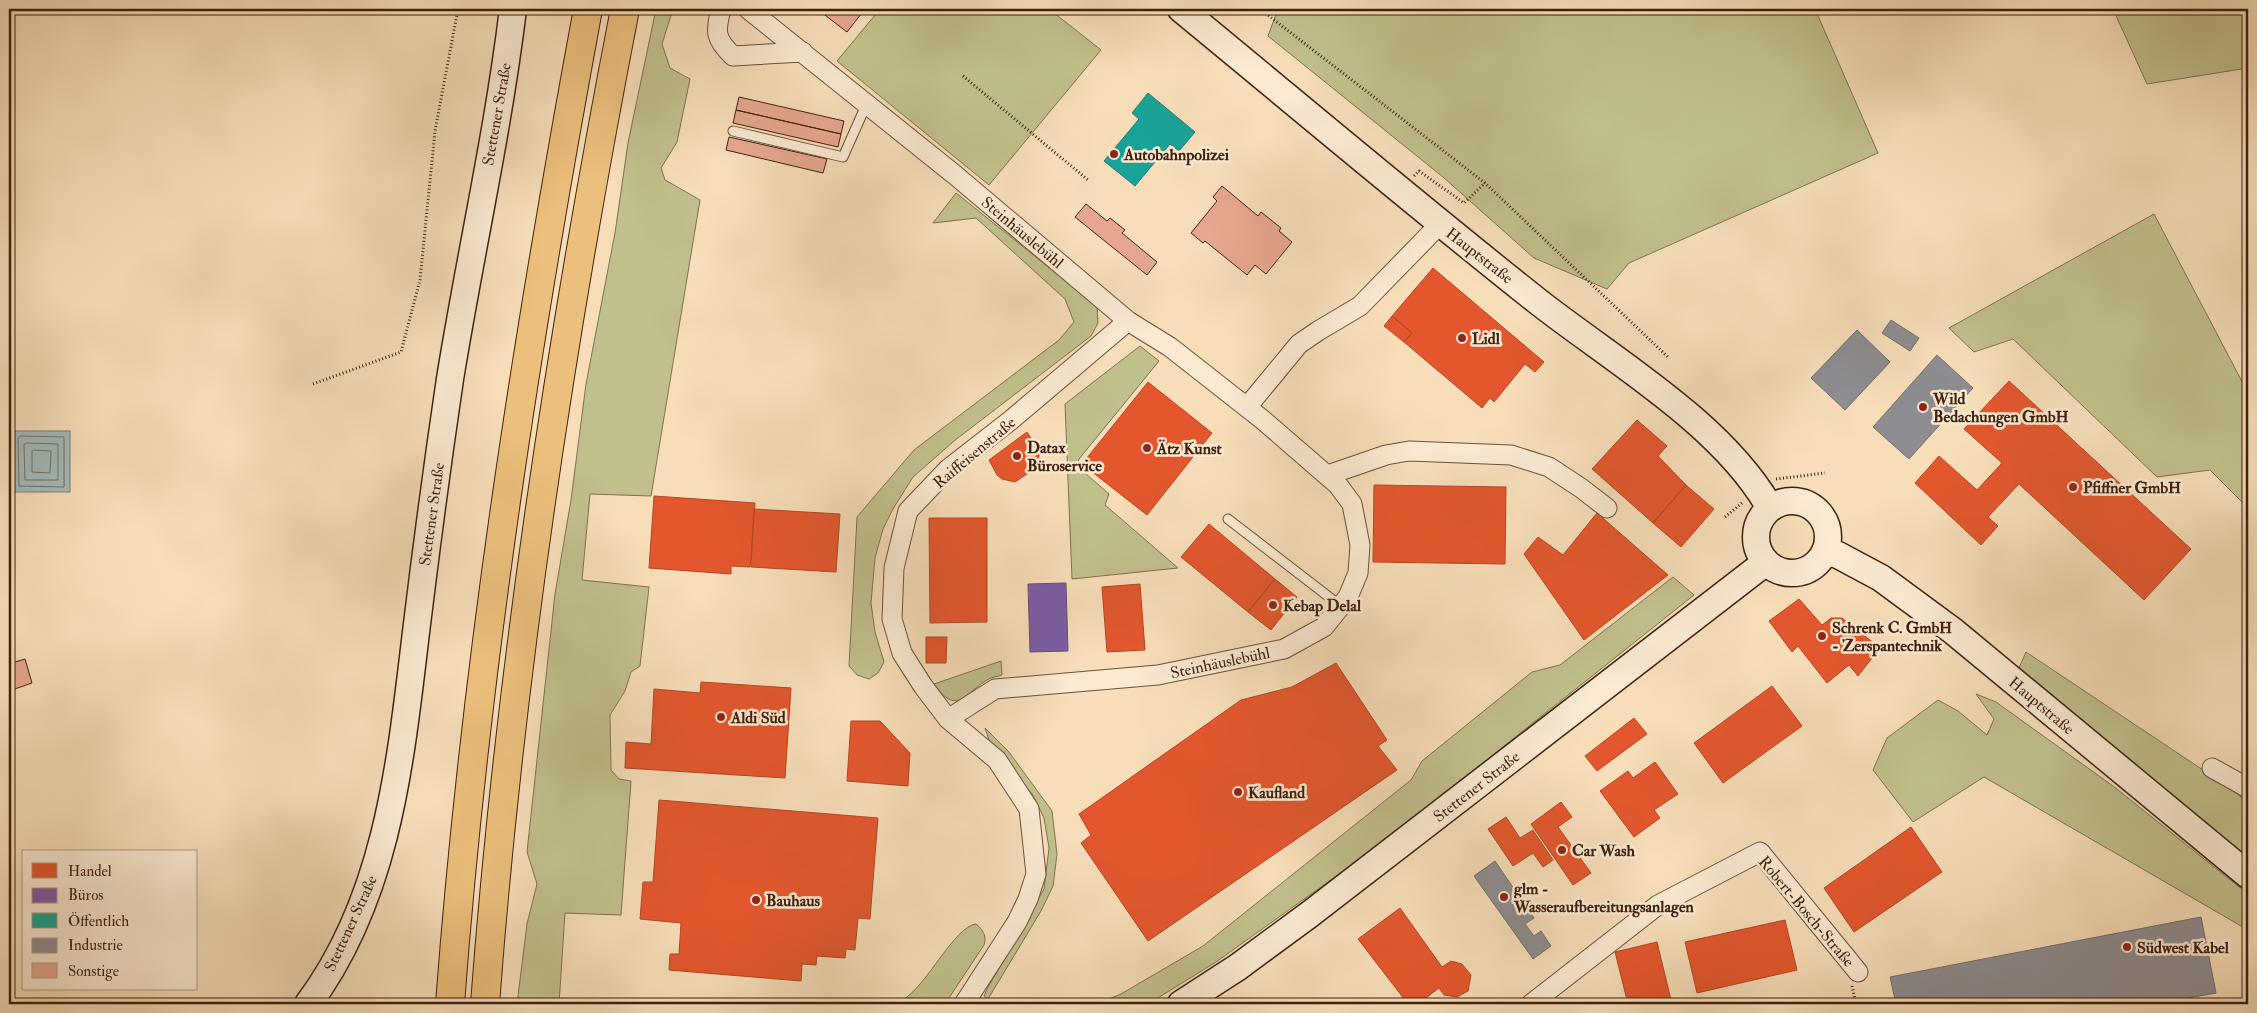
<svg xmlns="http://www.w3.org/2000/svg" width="2257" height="1013" font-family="'IM FELL Double Pica',serif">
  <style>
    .green { fill: #c0c08d; stroke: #80704e }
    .water { fill: #a3b9bb; stroke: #7b7c76 }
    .shops { fill: #e4572e; stroke: #b34624 }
    .offices { fill: #7b5ea7; stroke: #694b79 }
    .public { fill: #17a398; stroke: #237c6f }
    .industry { fill: #8d8d92; stroke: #766c6a }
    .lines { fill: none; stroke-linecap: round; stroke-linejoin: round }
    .shore { stroke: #726c64; stroke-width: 1 }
    .building { fill: #e7a78e; stroke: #40200e }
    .lane-casing { stroke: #6e5039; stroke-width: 11 }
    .street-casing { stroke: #6e5039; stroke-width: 21 }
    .secondary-casing { stroke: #40200e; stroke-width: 29 }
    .highway-casing { stroke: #40200e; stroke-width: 30 }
    .path { stroke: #40200e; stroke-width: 3; stroke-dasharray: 1 2.5; stroke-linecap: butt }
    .lane { stroke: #faead2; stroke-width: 9 }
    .street { stroke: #faead2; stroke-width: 19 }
    .secondary { stroke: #faead2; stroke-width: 26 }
    .highway { stroke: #ecbf7c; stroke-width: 28 }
    .poi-dot { fill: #8f2418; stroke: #faead2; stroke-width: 2 }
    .labels { text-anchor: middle; stroke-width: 5; stroke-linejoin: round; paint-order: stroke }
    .street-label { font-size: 16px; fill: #40200e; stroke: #faead2 }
    .poi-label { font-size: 16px; font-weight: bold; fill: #40200e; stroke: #faead2; text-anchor: start }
  </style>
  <rect width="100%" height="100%" fill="#f7deb9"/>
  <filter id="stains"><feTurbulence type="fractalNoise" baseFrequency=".004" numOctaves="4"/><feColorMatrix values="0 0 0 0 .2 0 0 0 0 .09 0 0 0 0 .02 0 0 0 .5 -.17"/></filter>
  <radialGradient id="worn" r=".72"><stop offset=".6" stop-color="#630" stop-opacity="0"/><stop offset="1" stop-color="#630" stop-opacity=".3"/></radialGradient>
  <path class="green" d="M656,9h17l-11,35 8,24 20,11 -13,63 -16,26 4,12 35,20 -49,296 -61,-2 -8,86 67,7 -9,79 -9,6 -6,19 -15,24 1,55 8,9 12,2 -10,134 -56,-2 -6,91h-42l10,-80 10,-40 -10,-32 28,-258 16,-94 15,-116 29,-151 13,-90z
    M880,9h169l52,41 -112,135 -152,-124z
    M1278,9h537l63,144 -249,110 -22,26 -73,-31 -91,-81 -175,-141z
    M2113,9h135v59l-101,16z
    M956,193l141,113 1,17 -7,13 -137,105 -41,36 -20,32 -10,20 -8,29 -4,45 4,29 9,30 -6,11 -9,6 -12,-4 -8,-9 8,-149 57,-67 145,-110 15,-18 -9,-23 -89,-81 -43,5z
    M2154,214l94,179v115l-38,-38 -53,7 -144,-138 -39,13 -25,-24z
    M1140,346l19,15 -80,98 -2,7 32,28 -4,11 73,63 -106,11 -7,-175z
    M1673,577l21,18 -317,252 -161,115 -68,42h-51l24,-10 82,-48 208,-166 11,-19 110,-89 28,-7z
    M2026,652l192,128 30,22v60l-230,-192z
    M1001,661l1,14c-5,2 -11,2 -15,5 -24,15 -30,36 -53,4z
    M1976,694l20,8 117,84 135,108v36l-264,-153 -71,45 -40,-52 14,-32 51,-38 20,11 29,24 7,-16z
    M985,728l24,24 43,59 5,43 -4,32 -12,25 -53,88 -4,-3 3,-7 57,-100 5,-41 -5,-30 -11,-23 -42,-49z
    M976,924c7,6 11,12 8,21l-39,59h-55c4,-1 10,-2 14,-5 23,-14 51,-73 72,-75z"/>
  <path class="water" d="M13,431h57v61h-57z"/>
  <path class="shops" d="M1433,268l111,94 -9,10 -10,-8 -31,38 -4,-4 -8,10 -78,-66 8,-9 -20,-17z
    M1392,316l20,17 -8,9 -20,-16z
    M2009,381l182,168 -47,51 -125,-116 -31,33 10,9 -17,19 -66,-62 24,-27 38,34 25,-27 -38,-34z
    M1148,382l64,51 -65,82 -65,-51z
    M1637,420l30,26 -9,10 28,29 -33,38 -61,-54z
    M1027,432l13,20 -4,16 -21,14 -13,-3 -5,-4 -8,-15z
    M1374,485l132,2 -1,77 -132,-2z
    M1686,485l28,24 -33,38 -28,-24z
    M654,496l101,7 -5,64 -19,-1v8l-82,-6z
    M754,509l86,5 -4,58 -85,-5z
    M1597,513l71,62 -84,65 -60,-86 14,-17 25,18z
    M929,518h58v104l-57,1z
    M1209,524l66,55 -27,33 -67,-55z
    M1275,579l22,18 -26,33 -23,-18z
    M1140,584l5,66 -38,2 -5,-65z
    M1799,599l23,26 9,-7h11l38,30 -22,28 -9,-11 -22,18 -29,-37 -6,6 -23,-31z
    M926,637h21l-1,26h-20z
    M1336,663l51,77 -9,6 19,24 -249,171 -67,-98 10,-8 -12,-21 162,-114 51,-13z
    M701,682l90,6 -6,90 -160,-10 1,-26 25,2 3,-55 46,4z
    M1772,686l30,40 -79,57 -29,-40z
    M1634,718l13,16 -50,37 -12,-15z
    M851,721h29l30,32 -2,33 -61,-5z
    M1655,762l23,32 -24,16 6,8 -26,19 -34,-46 28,-20 5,7z
    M659,800l219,18 -8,101 -12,-1 -3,32 -9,-1 -1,9 -28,-2 -1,9 -14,-1 -1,17 -132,-11 1,-16h9l2,-31 -41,-4 3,-37h10z
    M1561,802l11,15 -14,10 33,46 -18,12 -42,-61z
    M1506,817l14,21 13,-8 20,30 -10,7 -10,-14 -20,13 -25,-37z
    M1911,827l31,45 -88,60 -30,-44z
    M1400,908l42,59 9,-6 11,3 9,11 -3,16 -11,6 -13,-2 -5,-7 -21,16h-10l-50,-65z
    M1785,920l12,50 -100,23 -12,-51z
    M1657,942l15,62h-44l-13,-52z"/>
  <path class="offices" d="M1066,583l2,68 -38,1 -2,-68z"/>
  <path class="public" d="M1148,93l47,39 -16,19 -9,-7 -35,42 -31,-25 35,-42 -7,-6z"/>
  <path class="industry" d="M1891,320l28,18 -9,13 -28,-18z
    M1857,330l33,32 -45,48 -34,-32z
    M1937,355l36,33 -64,71 -36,-32z
    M1495,861l39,57 -9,6 9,12 7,-5 10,15 -18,13 -59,-83z
    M2201,917l15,76 -60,11h-260l-6,-27z"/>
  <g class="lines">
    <path class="shore" d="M20,436l44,1v50l-45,-1 -1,-47z
      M27,443l31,1v36h-33l-1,-35z
      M34,450l17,1 -1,22 -18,-1v-20z"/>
  </g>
  <path class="building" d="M817,9h48l-18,23z
    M739,97l105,24 -3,13 -105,-24z
    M736,110l105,24 -3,13 -105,-24z
    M729,137l98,22 -4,14 -97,-23z
    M1222,186l36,30 3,-4 20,16 -2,3 13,11 -26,32 -11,-9 -8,10 -42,-34 -2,2 -12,-10 26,-32 -4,-4z
    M1086,204l21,17 3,-3 15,12 -3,3 35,29 -10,13 -72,-58z
    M25,659l7,24 -23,8v-27z"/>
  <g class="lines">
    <g class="lane-casing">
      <path id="lane" d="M733,131l110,26 24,-54
        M1228,519l114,88"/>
    </g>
    <g class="street-casing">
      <path id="street" d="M721,9c-6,23 -6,30 12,47l70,-4
        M748,9l207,166 173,146 42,26 93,73 75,65 14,19 8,41 -2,28 -10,24 -24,30 -40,22 -126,26 -163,14 -47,30
        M1247,407l52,-63 19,-13 42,-25 80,-82
        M1328,475l58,-20 23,-4 102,4 38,12 32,21 26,20
        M2212,768l36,20
        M964,1004l53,-82 11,-23 8,-25 -7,-65 -32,-49 -49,-41 -25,-33 -21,-33 -10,-34 2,-51 14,-57 40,-42 63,-49 117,-99
        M1531,1004l127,-99 102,-53 98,120"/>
    </g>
    <g class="secondary-casing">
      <path id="secondary" d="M1181,9c118,97 235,196 355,291 76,60 186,123 234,208
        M1756 537a36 36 0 1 1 72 0a36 36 0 1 1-72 0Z
        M1825,551l13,4 43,23 72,53 295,244
        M308,1004c82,-110 93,-249 109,-380 10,-82 21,-164 33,-245 20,-124 48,-246 63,-370
        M1181,1004l57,-37 72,-53 456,-352"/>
    </g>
    <g class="highway-casing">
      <path id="highway" d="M450,1004c25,-334 77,-666 138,-995
        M485,1004c25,-334 76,-666 140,-995"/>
    </g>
    <path class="path" d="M1260,9l225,174 184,175
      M963,76l125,104
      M1414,176l5,-5 45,32 21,-20
      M313,384l88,-32 19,-72 15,-149 23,-122
      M1776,479l49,-6
      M1725,517l17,-14
      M1852,986l4,18"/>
    <use href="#lane" class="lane"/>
    <use href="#street" class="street"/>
    <use href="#secondary" class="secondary"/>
    <use href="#highway" class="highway"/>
  </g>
  <g class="poi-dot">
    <circle cx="1114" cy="154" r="5"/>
    <circle cx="1462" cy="338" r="5"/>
    <circle cx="1923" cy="407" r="5"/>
    <circle cx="1147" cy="448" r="5"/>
    <circle cx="1017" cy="456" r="5"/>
    <circle cx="2073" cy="487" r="5"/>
    <circle cx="1273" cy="605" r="5"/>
    <circle cx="1822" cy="636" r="5"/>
    <circle cx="721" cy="717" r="5"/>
    <circle cx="1238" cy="792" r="5"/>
    <circle cx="1562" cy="850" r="5"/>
    <circle cx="1504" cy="897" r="5"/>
    <circle cx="756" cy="900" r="5"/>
    <circle cx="2127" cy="947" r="5"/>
  </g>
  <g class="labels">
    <g class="street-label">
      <text transform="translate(496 114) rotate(-80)" y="6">Stettener Straße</text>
      <text transform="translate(1023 232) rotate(40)" y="6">Steinhäuslebühl</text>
      <text transform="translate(1480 255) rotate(38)" y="6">Hauptstraße</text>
      <text transform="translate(974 452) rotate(-40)" y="6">Raiffeisenstraße</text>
      <text transform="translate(431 514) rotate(-82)" y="6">Stettener Straße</text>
      <text transform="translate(1220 662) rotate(-12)" y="6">Steinhäuslebühl</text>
      <text transform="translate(2042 705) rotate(40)" y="6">Hauptstraße</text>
      <text transform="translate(1476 786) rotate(-38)" y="6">Stettener Straße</text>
      <text transform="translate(1807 911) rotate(50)" y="6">Robert-Bosch-Straße</text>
      <text transform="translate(350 923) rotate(-65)" y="6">Stettener Straße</text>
    </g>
    <g class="poi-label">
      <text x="1124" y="160">Autobahnpolizei</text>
      <text x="1472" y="344">Lidl</text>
      <text x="1933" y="404">Wild<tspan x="1933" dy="18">Bedachungen GmbH</tspan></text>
      <text x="1027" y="453">Datax<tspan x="1027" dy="18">Büroservice</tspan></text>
      <text x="1157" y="454">Ätz Kunst</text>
      <text x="2083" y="493">Pfiffner GmbH</text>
      <text x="1283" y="611">Kebap Delal</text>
      <text x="1832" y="633">Schrenk C. GmbH<tspan x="1832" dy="18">- Zerspantechnik</tspan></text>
      <text x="731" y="723">Aldi Süd</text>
      <text x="1248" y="798">Kaufland</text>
      <text x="1572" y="856">Car Wash</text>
      <text x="1514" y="894">glm -<tspan x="1514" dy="18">Wasseraufbereitungsanlagen</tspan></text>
      <text x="766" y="906">Bauhaus</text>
      <text x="2137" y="953">Südwest Kabel</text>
    </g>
  </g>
  <rect width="2257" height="1013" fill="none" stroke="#f7deb9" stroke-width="30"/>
  <rect x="10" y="10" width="2237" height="993" fill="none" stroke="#40200e" stroke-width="2.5"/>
  <rect x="15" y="15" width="2227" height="983" fill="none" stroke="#40200e"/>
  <rect x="22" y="850" width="175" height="140" fill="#faead2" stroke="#b09984"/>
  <rect x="32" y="863" width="25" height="15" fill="#e4572e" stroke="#b09984"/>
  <text x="68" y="876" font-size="15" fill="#40200e">Handel</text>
  <rect x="32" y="888" width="25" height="15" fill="#7b5ea7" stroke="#b09984"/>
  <text x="68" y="900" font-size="15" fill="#40200e">Büros</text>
  <rect x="32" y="913" width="25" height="15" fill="#17a398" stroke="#b09984"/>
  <text x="68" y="926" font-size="15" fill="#40200e">Öffentlich</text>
  <rect x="32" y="938" width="25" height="15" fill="#8d8d92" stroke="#b09984"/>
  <text x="68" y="950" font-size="15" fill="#40200e">Industrie</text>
  <rect x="32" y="963" width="25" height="15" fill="#e7a78e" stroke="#b09984"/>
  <text x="68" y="976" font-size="15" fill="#40200e">Sonstige</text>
  <rect width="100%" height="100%" filter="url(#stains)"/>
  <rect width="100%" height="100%" fill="url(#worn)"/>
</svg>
